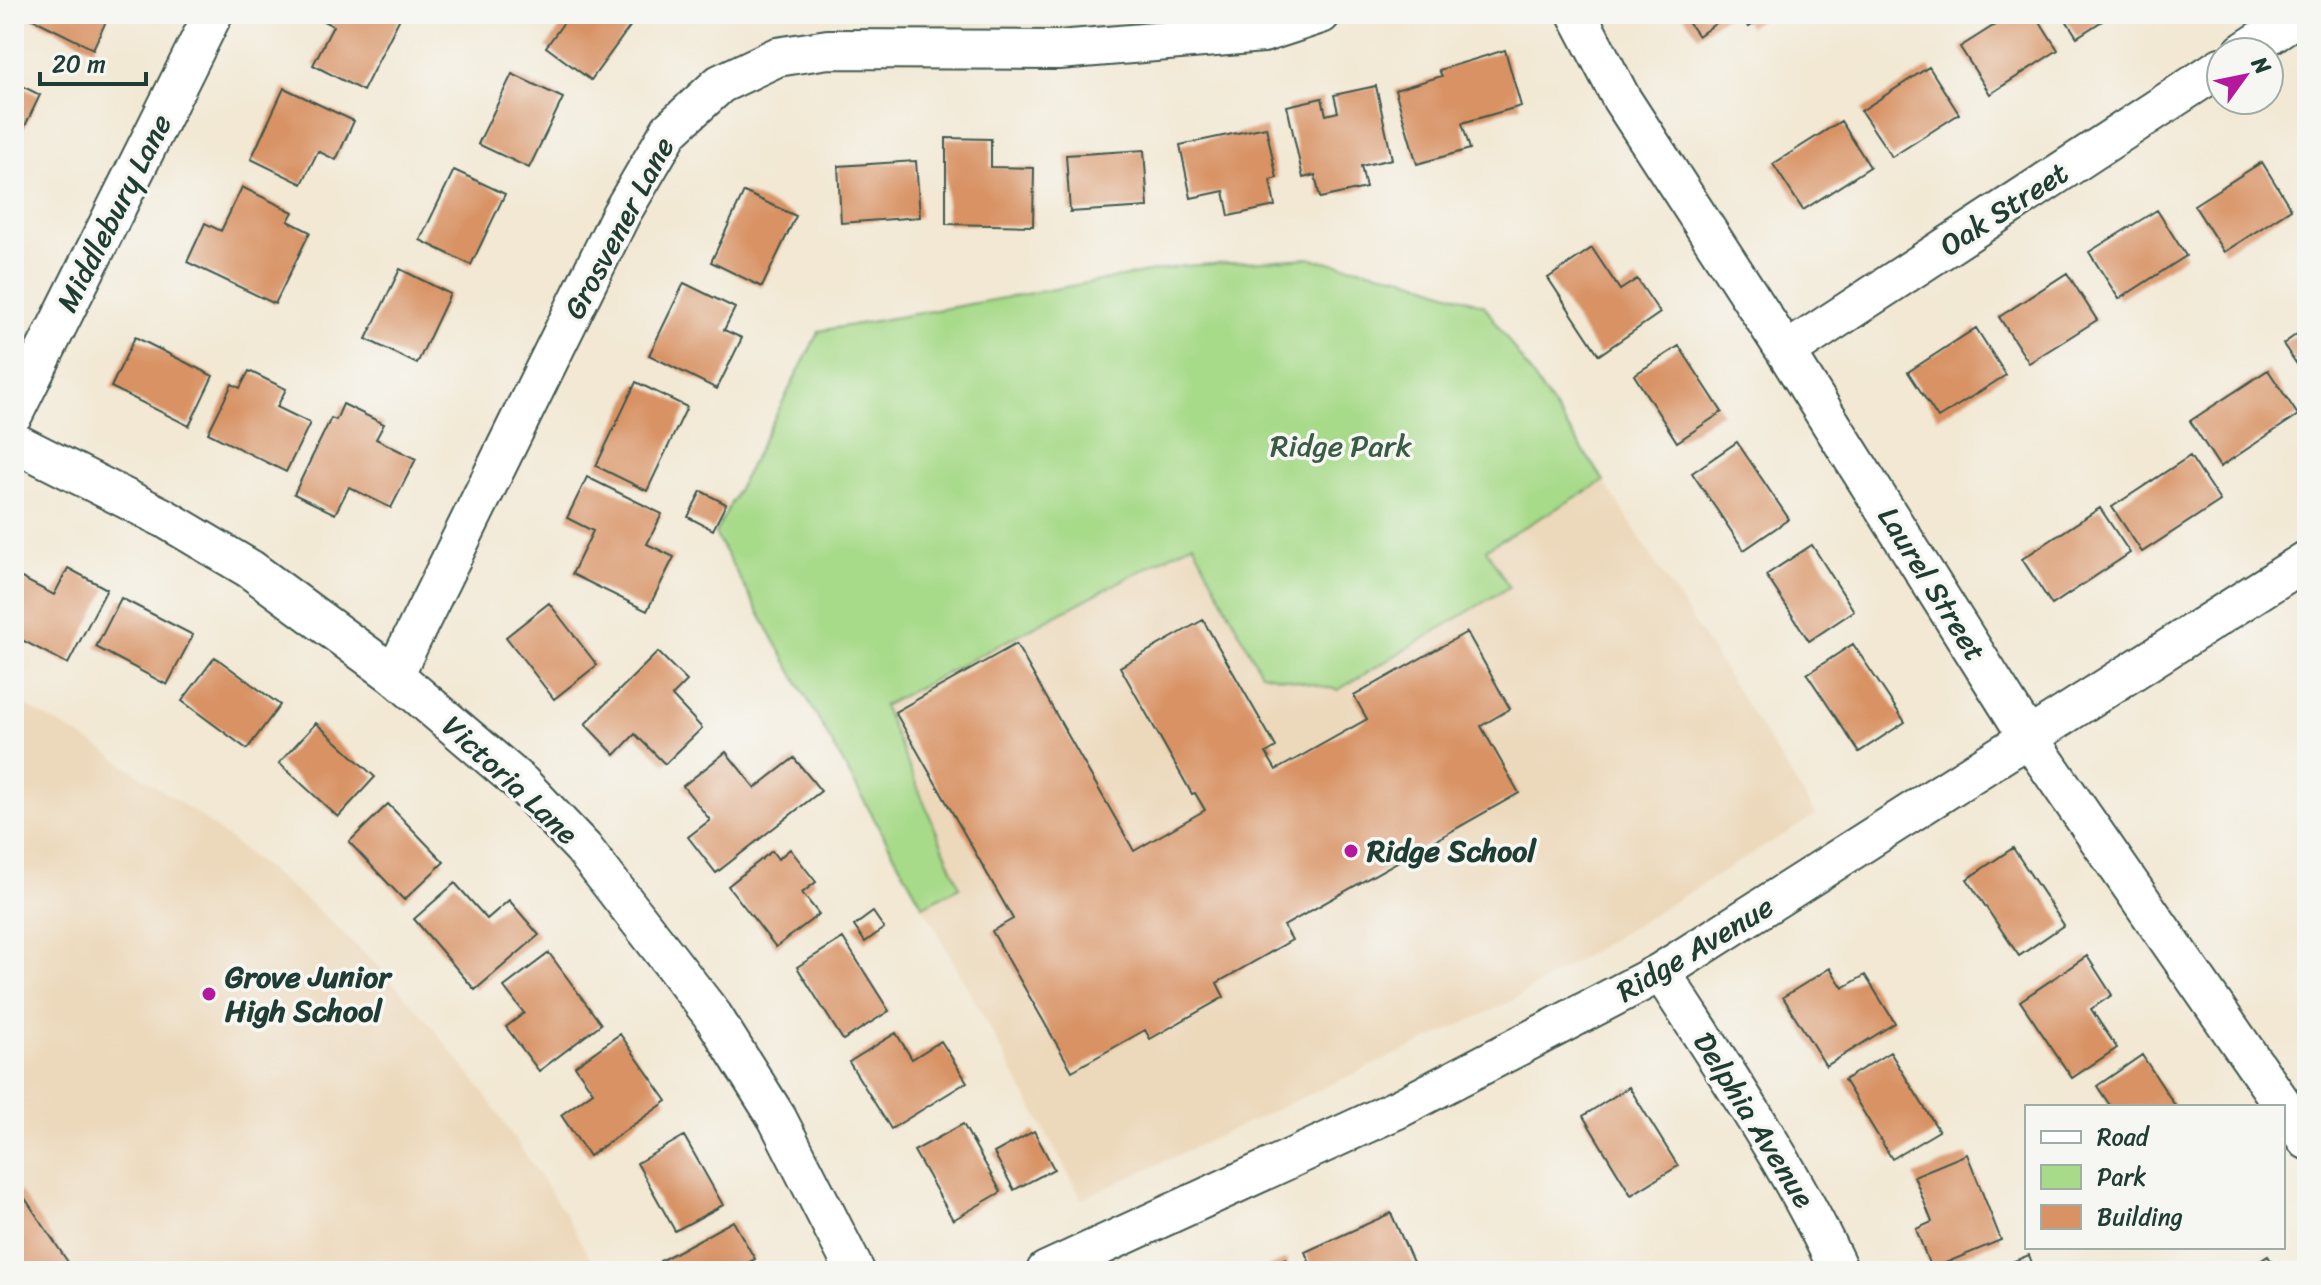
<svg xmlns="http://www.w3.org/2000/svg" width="2321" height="1285" font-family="Sriracha,sans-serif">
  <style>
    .built { fill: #ecd8ba }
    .green { fill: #a7da89; stroke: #638c5e; stroke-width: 2 }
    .building { fill: #d89264 }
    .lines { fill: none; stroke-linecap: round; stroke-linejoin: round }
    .minor-casing { stroke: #3f574c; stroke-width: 42 }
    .minor { stroke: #fff; stroke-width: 38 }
    .poi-dot { fill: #b5179e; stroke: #f6f6f2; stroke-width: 3 }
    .labels { text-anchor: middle; stroke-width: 7; stroke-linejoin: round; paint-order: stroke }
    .street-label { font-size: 30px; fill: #1f3d34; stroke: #f6f6f2 }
    .park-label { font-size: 30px; fill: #3a5c45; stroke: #f6f6f2 }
    .poi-label { font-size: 30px; font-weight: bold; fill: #1f3d34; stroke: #f6f6f2; text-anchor: start }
  </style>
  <rect width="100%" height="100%" fill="#f6f6f2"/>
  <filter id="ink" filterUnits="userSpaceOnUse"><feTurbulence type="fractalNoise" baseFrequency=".0125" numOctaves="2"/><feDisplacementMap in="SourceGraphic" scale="16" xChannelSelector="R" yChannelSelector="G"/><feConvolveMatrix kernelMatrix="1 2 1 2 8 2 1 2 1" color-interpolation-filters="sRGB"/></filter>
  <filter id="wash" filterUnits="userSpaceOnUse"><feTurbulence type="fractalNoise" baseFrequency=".006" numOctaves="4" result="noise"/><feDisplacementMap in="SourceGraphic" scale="32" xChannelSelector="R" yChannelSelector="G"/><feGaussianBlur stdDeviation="1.8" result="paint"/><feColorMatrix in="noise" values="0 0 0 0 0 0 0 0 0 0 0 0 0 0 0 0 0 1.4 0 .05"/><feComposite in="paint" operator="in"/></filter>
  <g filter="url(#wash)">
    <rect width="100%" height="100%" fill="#f2e8d3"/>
    <path class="built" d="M1604,481l212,334 -308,188 -426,196 -159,-293 37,-19 -78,-181 311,-163 68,130 248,-86 -24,-38z
      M14,699l88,50 99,68 115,91 60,56 55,61 50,64 84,125 33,57h-584z"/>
    <path class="green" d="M1308,258l96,19 80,28 120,176 -118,68 23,38 -171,103 -77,-17 -68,-130 -310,163 77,181 -37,19 -208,-372 104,-203 363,-65z"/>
    <g id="blocks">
      <path class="building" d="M23,14h85l1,1 -16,34z
        M310,14h92l-39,77 -50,-26 20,-39z
        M570,14h69l-48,66 -45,-33z
        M1682,14h47l-31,22z
        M1740,14h28l-19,13z
        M2012,14h23l23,36 -68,44 -30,-47z
        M2062,14h51l-36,23z
        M1505,50l16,56 -59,17 8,26 -53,15 -22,-74 47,-14 -3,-6z
        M1929,67l30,47 -67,43 -31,-46z
        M512,74l51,24 -34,70 -51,-24z
        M14,82l26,13 -26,54z
        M1376,86l16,73 -31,7 5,22 -46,10 -5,-23 -12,3 -16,-72 35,-8 4,17 12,-3 -4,-17z
        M284,88l70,33 -18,39 -18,-9 -16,33 -51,-25z
        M1841,121l29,46 -67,43 -30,-46z
        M1266,127l11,51 -7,2 5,26 -46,10 -5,-25 -33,7 -11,-53z
        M946,138l45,1v28l43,1 -1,58 -87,-2z
        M1144,150l4,57 -78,5 -4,-57z
        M916,161l4,56 -79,6 -3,-57z
        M2262,162l29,47 -67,43 -30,-47z
        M454,170l51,24 -34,71 -51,-25z
        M242,187l51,25 -5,9 22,11 -35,72 -88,-42 18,-39 16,8z
        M744,192l52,24 -34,71 -51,-25z
        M2157,210l29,46 -67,43 -30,-47z
        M1592,248l28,42 17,-11 23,34 -61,42 -51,-77z
        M400,269l50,25 -33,70 -51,-25z
        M2067,273l30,47 -68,43 -30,-46z
        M684,283l51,25 -11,22 18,8 -25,51 -68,-34z
        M2307,327v52l-24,-35z
        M1976,328l30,47 -68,43 -30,-46z
        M135,337l78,39 -24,50 -78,-39z
        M1679,346l43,66 -45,30 -43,-67z
        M2268,370l30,45 -78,52 -30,-46z
        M249,371l37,18 -9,18 33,16 -24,49 -78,-39 24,-49 8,4z
        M636,382l51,25 -40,84 -51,-25z
        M343,404l41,20 -8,15 40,20 -25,49 -42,-21 -14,27 -41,-20 37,-76 5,2z
        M1737,442l52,77 -45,31 -52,-77z
        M2190,456l30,45 -78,51 -30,-45z
        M587,477l75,37 -15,30 27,13 -27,54 -75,-37 21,-43 -26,-13z
        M701,491l25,13 -13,26 -25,-13z
        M2100,508l30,45 -78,52 -30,-46z
        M1812,545l42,66 -45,30 -43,-66z
        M68,568l39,21 -39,75 -54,-28v-62l40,21z
        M121,598l72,37 -26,50 -71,-38z
        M549,603l48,62 -43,34 -48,-62z
        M1203,620l73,127 -10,6 10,17 91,-51 -13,-23 113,-64 43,77 -29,17 38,67 -235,133 8,14 -75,43 7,14 -74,42 -5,-9 -73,41 -80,-140 21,-12 -118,-207 121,-68 118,207 71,-41 -10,-17 -3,1 -72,-127z
        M1853,644l52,78 -46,30 -52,-78z
        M658,652l29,29 -15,15 30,32 -37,36 -30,-30 -20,21 -30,-31z
        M215,657l65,48 -33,44 -65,-48z
        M316,723l59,54 -37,40 -59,-54z
        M726,752l29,36 39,-30 27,33 -105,82 -28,-36 22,-17 -27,-34z
        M388,804l56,58 -40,38 -55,-58z
        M2013,848l51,77 -45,31 -52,-77z
        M790,849l26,33 -14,11 17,21 -43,33 -48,-61 44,-35 6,8z
        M455,883l32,36 22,-19 30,35 -64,55 -61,-71z
        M873,912l11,16 -19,14 -11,-16z
        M843,938l46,73 -46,29 -46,-73z
        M549,953l52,71 -62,47 -33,-44 18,-14 -20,-26z
        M2087,956l25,39 -21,14 26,39 -45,30 -52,-77z
        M1830,968l13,20 22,-13 30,48 -69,43 -43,-69z
        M896,1033l16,26 29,-18 26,41 -76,47 -42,-67z
        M620,1034l47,67 -78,55 -28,-41 32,-23 -18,-26z
        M1890,1052l49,79 -47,28 -48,-79z
        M2142,1055l34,52h-65l-14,-21z
        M1629,1087l49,79 -47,29 -48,-79z
        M963,1124l38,68 -48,28 -39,-69z
        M1034,1131l20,38 -40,21 -20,-37z
        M684,1136l39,69 -48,26 -38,-68z
        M1967,1154l34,86 -70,29 -15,-40 16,-7 -18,-46z
        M20,1191l54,80h-60v-76z
        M1391,1213l26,58h-104l-8,-19z
        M733,1221l22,38 -22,12h-68l-5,-10z
        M2029,1255l6,16h-46z
        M2268,1256l10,15h-33z
        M1286,1259l5,12h-33z"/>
    </g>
  </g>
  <g filter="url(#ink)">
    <use href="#blocks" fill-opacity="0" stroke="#3f574c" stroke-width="2"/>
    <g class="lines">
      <g class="minor-casing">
        <path id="minor" d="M1577,14l44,84 165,254 242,385 279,403
          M2243,52l58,-38
          M1786,352l435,-285
          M14,413l199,-399
          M14,442l150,76 86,51 144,106 128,109 61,64 130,168 64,102 78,153
          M394,675l227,-461 49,-84 50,-46 57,-27 51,-8 231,1 204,-17 58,-19
          M1661,972c63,98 129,193 178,299
          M1046,1271l354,-163 261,-136 646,-412"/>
      </g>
      <use href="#minor" class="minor"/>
    </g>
  </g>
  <g class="poi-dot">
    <circle cx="1351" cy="851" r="8"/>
    <circle cx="209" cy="994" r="8"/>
  </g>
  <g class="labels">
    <g class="street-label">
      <text transform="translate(2004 209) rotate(-33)" y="10">Oak Street</text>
      <text transform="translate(114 213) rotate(-63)" y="10">Middlebury Lane</text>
      <text transform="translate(619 228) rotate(-62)" y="10">Grosvener Lane</text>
      <text transform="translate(1932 584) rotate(58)" y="10">Laurel Street</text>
      <text transform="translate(510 780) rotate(43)" y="10">Victoria Lane</text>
      <text transform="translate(1695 949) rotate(-31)" y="10">Ridge Avenue</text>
      <text transform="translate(1754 1120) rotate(58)" y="10">Delphia Avenue</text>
    </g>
    <g class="park-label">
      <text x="1341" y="456">Ridge Park</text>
    </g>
    <g class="poi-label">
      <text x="1367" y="861">Ridge School</text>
      <text x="225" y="987">Grove Junior<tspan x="225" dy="34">High School</tspan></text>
    </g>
  </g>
  <rect width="2321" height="1285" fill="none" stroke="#f6f6f2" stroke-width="48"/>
  <rect x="2025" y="1105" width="260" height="144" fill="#f6f6f2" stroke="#a0aca6" stroke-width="2"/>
  <rect x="2041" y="1131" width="40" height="12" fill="#ffffff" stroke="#a0aca6" stroke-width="2"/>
  <text x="2097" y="1145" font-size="24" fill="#1f3d34">Road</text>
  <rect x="2041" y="1165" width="40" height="24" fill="#a7da89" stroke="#a0aca6" stroke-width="2"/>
  <text x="2097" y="1185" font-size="24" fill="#1f3d34">Park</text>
  <rect x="2041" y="1205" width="40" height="24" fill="#d89264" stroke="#a0aca6" stroke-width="2"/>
  <text x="2097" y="1225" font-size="24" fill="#1f3d34">Building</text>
  <g transform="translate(2245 76) rotate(57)"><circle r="38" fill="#f6f6f2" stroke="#a0aca6" stroke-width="2"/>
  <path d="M0-6L14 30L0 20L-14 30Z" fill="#b5179e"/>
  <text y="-12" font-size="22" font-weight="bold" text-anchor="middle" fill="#1f3d34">N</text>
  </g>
  <path d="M40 72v12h106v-12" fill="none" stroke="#1f3d34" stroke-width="4"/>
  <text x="52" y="72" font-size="24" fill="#1f3d34" stroke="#f6f6f2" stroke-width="6" paint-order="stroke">20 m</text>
</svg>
